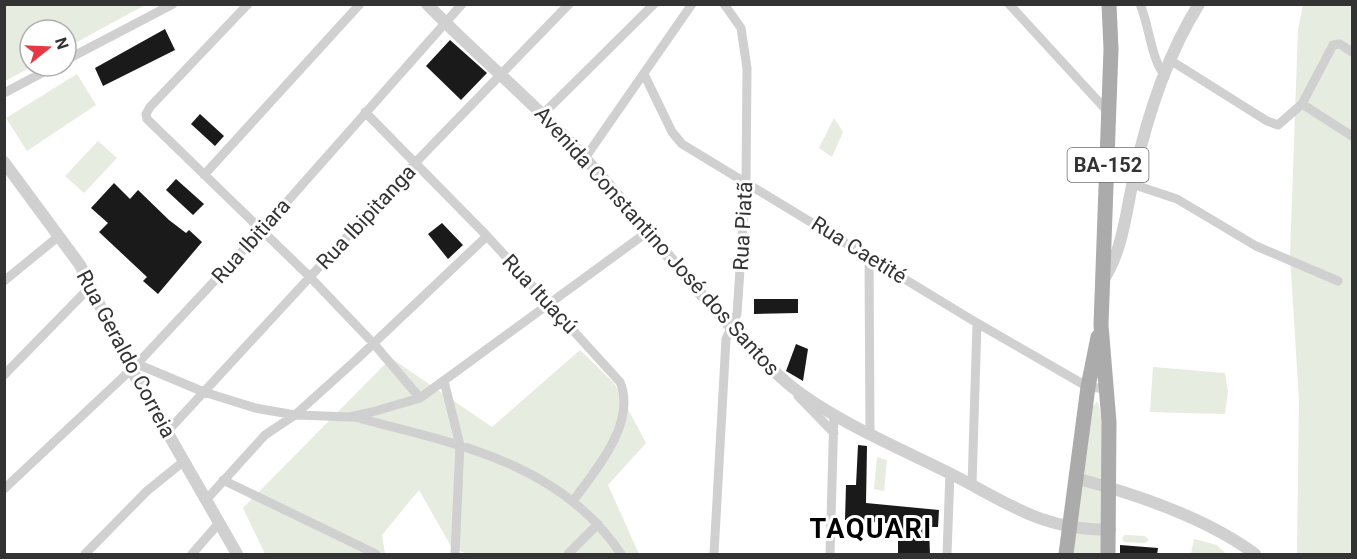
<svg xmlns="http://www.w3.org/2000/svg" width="1357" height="559" font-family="Roboto,sans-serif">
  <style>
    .green { fill: #e6ecdf }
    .building { fill: #1a1a1a }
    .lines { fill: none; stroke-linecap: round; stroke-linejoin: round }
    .minor { stroke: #d0d0d0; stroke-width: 9 }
    .tertiary { stroke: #d0d0d0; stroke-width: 12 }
    .primary { stroke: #ababab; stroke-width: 15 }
    .labels { text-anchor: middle; stroke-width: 6; stroke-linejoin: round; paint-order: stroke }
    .shield { fill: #fff; stroke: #707070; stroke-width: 1.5 }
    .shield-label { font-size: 20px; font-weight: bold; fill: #333 }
    .street-label { font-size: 21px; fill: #333; stroke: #fff }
    .district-label { font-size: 27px; font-weight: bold; letter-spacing: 1.5px; fill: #000; stroke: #fff }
  </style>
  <rect width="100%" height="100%" fill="#fff"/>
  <path class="green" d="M4,5l1,-1 140,1 -79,43v-18h-36v36h3l-28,15z
    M1303,5h49v549h-55l2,-154 -9,-144 8,-227z
    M77,74l19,31 -69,46 -21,-33z
    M834,118l9,14 -11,25 -13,-9z
    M98,141l19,17 -33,35 -19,-17z
    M580,350l34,33 32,60 -38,42 31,69h-171l-16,-6 -33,-58 -37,45 3,19h-120l-22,-46 148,-150 101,69z
    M1153,367l72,6 3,19 -3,22 -75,-2z
    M1098,401l5,29 -2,124h-31l22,-147z
    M877,457l10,3 -3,31 -10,-2z
    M1125,535l20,1 4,4 -4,3 -21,-1 -2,-4z
    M1194,539l23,6 9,9h-35z"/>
  <path class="building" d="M165,29l10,21 -72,36 -8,-18z
    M450,40l37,33 -26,27 -35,-34z
    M200,114l24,22 -9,10 -24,-22z
    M176,179l28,25 -11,11 -27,-25z
    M114,183l16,16 8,-9 31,30 17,13 3,-3 13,12 -44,52 -15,-13 4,-4 -48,-45 9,-9 -17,-15z
    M442,223l21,22 -15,14 -20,-25z
    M754,299h44v14l-44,1z
    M796,344l12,5 -5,32 -17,-10z
    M858,445l9,1 -1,57 73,7 -1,17h-9l1,28h-32v-31l-53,-4 1,-35h10z
    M1120,545l38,3 -1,7h-37z"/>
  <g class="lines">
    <path class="minor" d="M248,4l-98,103 -4,7 1,5 163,158 64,67 46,54
      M1009,4l100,109
      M1140,4c9,21 11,53 23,69
      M66,60l107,-56
      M1170,60l97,61 11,4 24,-21 31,-59 7,-1 12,8
      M644,74l28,58 10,12 295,179 111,64 20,2
      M4,93l51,-27
      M1302,104l50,32
      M365,112l122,124 133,146c17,40 -24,88 -47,119
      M543,114l111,-110
      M585,158l107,-154
      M204,175l156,-171
      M1132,184l45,15 79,47 82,35
      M869,256l1,177
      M4,281l55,-45
      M137,364l67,28 51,16 40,7 30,1 25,1 22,-5 48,-14 226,-165
      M4,375l87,-89
      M444,381l16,64 -5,109
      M798,396l36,37
      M354,417c100,26 206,45 267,137
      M166,433l249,-270 154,-159
      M223,480l153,74
      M972,485l5,-162
      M4,489l133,-125 125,-134 200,-226
      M206,500l59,-65 30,-20 61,-55 131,-124
      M85,554l62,-63 37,-30
      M192,554l27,-31
      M568,554l30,-30
      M714,554l12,-215 11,-25 9,-133 1,-113 -6,-40 -17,-24
      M830,554l4,-141
      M947,554l3,-81"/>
    <path class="tertiary" d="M427,4c51,53 107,98 156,152 56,61 104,128 164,187 15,15 28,31 45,44 46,36 110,62 163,89 56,29 88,54 155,54
      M4,162l76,103 51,104 106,185
      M1102,282c21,-30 24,-71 32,-106 13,-60 32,-119 65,-172
      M1075,478c61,16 130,39 180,76"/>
    <path class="primary" d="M1066,554l22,-167 10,-50
      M1108,554l1,-132 -8,-97 10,-276 -2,-45"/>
  </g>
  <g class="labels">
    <rect class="shield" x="1067.5" y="148" width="81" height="34" rx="4.5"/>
    <g class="shield-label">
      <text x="1108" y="172">BA-152</text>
    </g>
    <g class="street-label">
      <text transform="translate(366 217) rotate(-47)" y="7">Rua Ibipitanga</text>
      <text transform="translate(743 226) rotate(-87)" y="7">Rua Piatã</text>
      <text transform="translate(251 241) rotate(-48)" y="7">Rua Ibitiara</text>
      <text transform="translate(657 241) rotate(48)" y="7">Avenida Constantino José dos Santos</text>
      <text transform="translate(859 250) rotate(32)" y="7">Rua Caetité</text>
      <text transform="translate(540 294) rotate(47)" y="7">Rua Ituaçú</text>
      <text transform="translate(126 354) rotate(62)" y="7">Rua Geraldo Correia</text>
    </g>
    <g class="district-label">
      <text x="871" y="538">TAQUARI</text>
    </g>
  </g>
  <rect width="1357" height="559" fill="none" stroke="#333333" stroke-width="12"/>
  <g transform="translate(48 48) rotate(72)"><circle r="28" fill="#ffffff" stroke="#adadad" stroke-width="1.5"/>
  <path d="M0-4.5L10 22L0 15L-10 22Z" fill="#e63946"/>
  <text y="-9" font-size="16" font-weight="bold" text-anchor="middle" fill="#333333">N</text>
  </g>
</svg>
